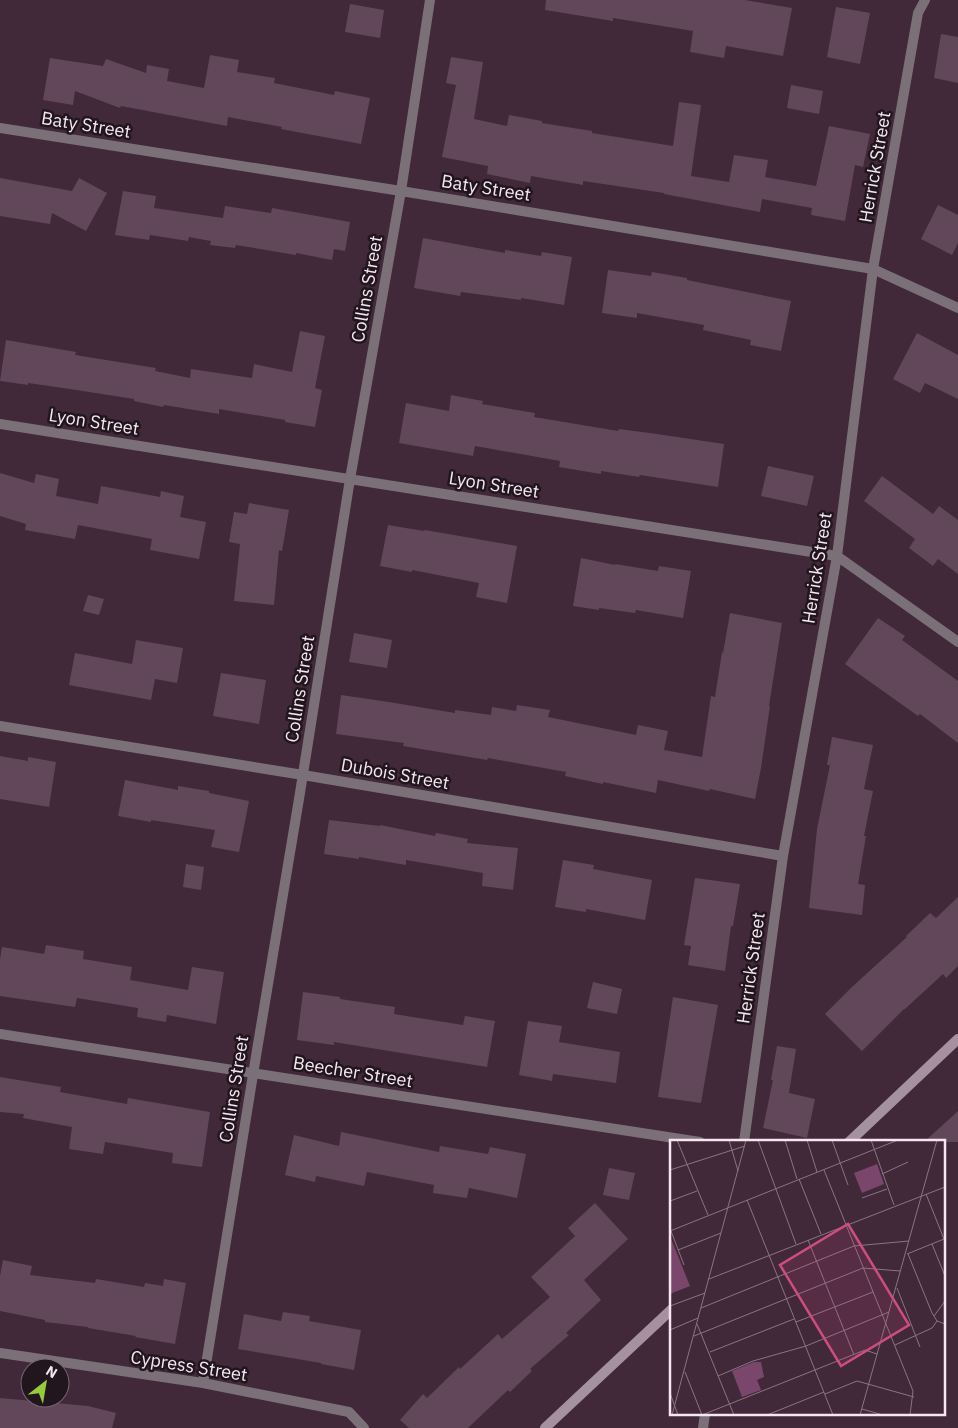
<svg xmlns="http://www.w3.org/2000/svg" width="958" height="1428" font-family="'IBM Plex Sans',sans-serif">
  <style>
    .building { fill: #614759 }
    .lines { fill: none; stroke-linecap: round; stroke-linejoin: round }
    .street { stroke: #7c7078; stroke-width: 10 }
    .secondary { stroke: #a6929f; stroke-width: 10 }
    .labels { text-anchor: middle; stroke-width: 5; stroke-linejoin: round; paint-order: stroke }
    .street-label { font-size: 18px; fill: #f6e6f0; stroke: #21161e }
    .inset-road { fill: none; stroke: #897583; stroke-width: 1 }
    .view { fill: #cf4c80; fill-opacity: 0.15; stroke: #cf4c80; stroke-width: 2.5 }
    .inset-edge { fill: none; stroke: #f6e6f0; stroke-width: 2.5 }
  </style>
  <rect width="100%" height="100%" fill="#41293a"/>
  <path class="building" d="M546,0h199l47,8 -9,48 -57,-10 -2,12 -34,-6 3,-21 -80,-13v3l-68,-11z
    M350,4l34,6 -4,28 -35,-6z
    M836,7l34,6 -10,51 -33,-7z
    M941,34l17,3v46l-24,-5z
    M210,55l29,5 -2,12 38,6 -1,5 60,12 1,-4 35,7 -9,46 -80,-15 1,-2 -54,-10 -1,9 -106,-20 -1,2 -45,-17 -2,14 -30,-5 7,-42 53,8 3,-7 40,14 1,-8 22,4 -2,12 37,7z
    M451,57l32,5 -9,57 33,7 2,-11 33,6v2l50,8v2l81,13 6,-44 22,3 -10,71 38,6 5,-27 34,5 -3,17 51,9 13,-60 41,8 -7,33 -8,-2 -10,56 -34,-6 1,-7 -50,-9 -2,13 -96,-18v-1l-81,-12v4l-52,-9 -1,7 -43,-9 1,-8 -46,-9 14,-72 -10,-2z
    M791,85l32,6 -4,23 -32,-6z
    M0,178l72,13 7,-13 28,15 -21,38 -34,-18 -2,11 -50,-8z
    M123,191l33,5 -2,12 69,10 2,-12 46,7 1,-5 78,14 -5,29 -11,-2 -2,11 -36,-7v2l-60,-10 -1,3 -25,-3 1,-4 -22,-4 -1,4 -38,-6 -1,5 -34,-5z
    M938,205l20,10v28l-6,12 -31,-16z
    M423,238l82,15v-3l36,6 1,-4 30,5 -8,48 -43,-7v2l-60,-8 -1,4 -46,-8z
    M608,270l43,6 1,-4 35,6v2l104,21 -10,50 -31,-6 1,-5 -48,-10 1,-5 -67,-12v5l-35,-5z
    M300,331l25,5 -10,52 7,2 -7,37 -30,-5v-2l-66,-11v5l-55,-9 -1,2 -29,-6v-2l-64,-10 -42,-6v2l-28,-4 6,-41 70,12 -1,3 81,13 -1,3 35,7 1,-9 61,9 2,-14 38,8z
    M917,333l41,22v44l-33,-16 -5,10 -27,-14z
    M451,395l32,6 -1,3 53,9 -1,4 84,14 1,-2 38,5 67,10 -6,43 -78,-12 -1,2 -38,-6v3l-42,-7 1,-6 -85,-15 -2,10 -74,-13 7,-40 43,8z
    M768,466l46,10 -7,30 -46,-10z
    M0,473l34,10 2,-9 23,5 -3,17 42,8 3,-18 59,11 1,-6 23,5 -4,21 26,5 -7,37 -49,-9 2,-11 -74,-14 -3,14 -50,-9 1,-6 -26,-8z
    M882,476l51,38 6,-8 19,14v54l-20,-15 -5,7 -24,-18 6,-9 -51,-38z
    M249,503l40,7 -7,41 -3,-1 -5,55 -40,-4 6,-57 -11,-2 5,-30 13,2z
    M388,525l36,6 1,-1 92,16 -10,57 -31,-6 3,-14 -67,-13v2l-32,-6z
    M581,558l34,7v-1l43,7 1,-5 32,5 -8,47 -47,-8 -1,3 -36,-5v2l-26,-4z
    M88,595l16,4 -5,16 -16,-4z
    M730,613l52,10 -13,83h1l-9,62 -6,31 -45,-10 -1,2 -51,-11 -2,13 -53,-11v2l-38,-8 1,-4 -78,-14 -1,2 -84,-14 1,-3 -68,-9 5,-39 48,7 66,11v-3l36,5 1,-8 24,4 1,-6 33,5 -2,7 88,18 2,-10 30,6 -4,19 38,7 9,-61 4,1 7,-45 1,1z
    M878,618l27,18 -3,4 56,41v62l-38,-29 -2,2 -73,-52z
    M354,633l38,7 -5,28 -38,-6z
    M136,640l47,8 -6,35 -22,-4 -4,21 -82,-15 6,-32 57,11z
    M221,673l45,7 -7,44 -46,-8z
    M832,737l41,8 -9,44 9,2 -9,45h2l-8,48 7,1 -3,30 -53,-7 8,-79 13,-64h-3z
    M0,756l28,5v-4l28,5 -7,45 -49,-8z
    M125,780l53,10v-4l31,5v2l40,8 -10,51 -28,-5 4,-17 -64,-10v2l-33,-6z
    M329,820l51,6v-1l55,11 1,-3 32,6 -1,4 51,5 -5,42 -31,-4 1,-13 -77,-13v5l-47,-8v2l-35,-5z
    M563,860l31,5 -1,4 59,11 -7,40 -59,-11v3l-31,-5z
    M186,864l18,3 -3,23 -18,-3z
    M695,878l45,6 -7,42h-2l-6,45 -37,-6 3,-19 -7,-1z
    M958,897v69l-12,12 -3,-4 -38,35h-1l-42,42 -37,-37 28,-28 54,-49 -1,-1 24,-23 6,5z
    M46,945l38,6 -1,8 49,8 -2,13 58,10 4,-23 32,5 -8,52 -49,-9 -1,7 -29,-5 1,-9 -61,-10 -2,9 -75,-11v-37l2,-12 42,7z
    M593,982l29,7 -5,25 -30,-6z
    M303,992l37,5v2l55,8 -1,7 69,11 2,-9 30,5 -8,46 -153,-25v3l-37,-5z
    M673,997l45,8 -17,98 -43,-6z
    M528,1021l34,5 -3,16 61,10 -4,31 -63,-9 -1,7 -33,-6z
    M777,1046l19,3 -7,44 26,6 -8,39 -44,-10 10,-48h-2z
    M0,1077l61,10 -1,5 67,12 1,-6 82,14 -8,55 -30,-4 1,-10 -68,-11 -2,12 -34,-5 3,-22 -49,-9 1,-4 -24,-2z
    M958,1111v31h-34z
    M341,1132l98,20 1,-6 48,8 2,-7 36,7 -9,44 -48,-10 -2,10 -34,-5 1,-8 -67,-13 -3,14 -48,-10 -1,6 -30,-7 9,-40 45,11z
    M609,1168l26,5 -6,27 -26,-5z
    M595,1203l33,36 -44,41 17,20 -35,33 3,2 -39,34 2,2 -22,21 -2,-2 -40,38h-59l-9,-8 23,-26 4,4 32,-31 1,2 38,-35 4,5 48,-42 -19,-20 44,-41 -7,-8z
    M3,1260l29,6 -2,9 65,8 1,-4 48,8 1,-4 18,3 1,-7 22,4 -11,61 -40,-7 1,-1 -48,-8v-1l-43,-5v-2l-45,-9v-35z
    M283,1312l27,4 -1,5 52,9 -7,40 -33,-6v-1l-83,-14 6,-35 37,7z
    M0,1398l88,8 28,7 -4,15h-112z"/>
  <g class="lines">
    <path class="street" d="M0,128l401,63 472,78 85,39
      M0,424l837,132 121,86
      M0,726l303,49 480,81
      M0,1034l700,108
      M744,1142l39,-286 54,-300 36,-287 45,-256 7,-13
      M0,1353l203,30 146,29 15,16
      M203,1383l54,-333 42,-251 51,-320 51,-288 29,-191
      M703,1428l2,-14"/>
    <path class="secondary" d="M849,1142l109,-103
      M545,1428l127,-119"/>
  </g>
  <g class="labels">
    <g class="street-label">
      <text transform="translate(86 125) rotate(9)" y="6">Baty Street</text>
      <text transform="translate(875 167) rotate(-80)" y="6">Herrick Street</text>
      <text transform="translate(486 188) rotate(9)" y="6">Baty Street</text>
      <text transform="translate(367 289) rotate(-80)" y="6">Collins Street</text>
      <text transform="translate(94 422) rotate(9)" y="6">Lyon Street</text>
      <text transform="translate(494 485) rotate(9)" y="6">Lyon Street</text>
      <text transform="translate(817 568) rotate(-81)" y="6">Herrick Street</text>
      <text transform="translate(300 689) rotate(-81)" y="6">Collins Street</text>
      <text transform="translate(395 774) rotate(10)" y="6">Dubois Street</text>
      <text transform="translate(751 968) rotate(-82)" y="6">Herrick Street</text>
      <text transform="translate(353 1072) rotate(9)" y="6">Beecher Street</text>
      <text transform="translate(234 1089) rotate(-81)" y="6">Collins Street</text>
      <text transform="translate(189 1366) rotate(9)" y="6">Cypress Street</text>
    </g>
  </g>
  <g transform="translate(670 1140)">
    <rect width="275" height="275" fill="#41293a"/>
    <path d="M84,222h7l3,15 -7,3 4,10 -19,7 -10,-26z" fill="#7b466c"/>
    <path d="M207,24l7,20 -22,9 -8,-20zM0,96l20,50 -20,8z" fill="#7b466c"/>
    <path class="inset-road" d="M7,0l31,75M59,0l9,31M88,0l38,104M115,0l12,39M137,0l10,32M162,0l16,45M201,0l23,65M0,30l75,-24M154,30l89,221 -3,24M212,34l26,-12M129,39l22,55M256,54l18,45M192,58l25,-9M77,60l86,215M0,61l27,-10M0,91l228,-91M1,91l13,34M138,100l46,115M262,104l13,32M8,110l43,-17M237,114l37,-15M238,114l24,59 5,8 8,3M39,139l236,-92M227,148l23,59M0,166l35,-13M31,168l153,-62 55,-5M264,176l11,-15M126,182l77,-30M27,184l37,91M0,190l28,-12M24,196l169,-68 37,3M225,205l37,-17 5,-7M40,212l84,-33M15,232l17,43M48,236l35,-15 53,-15 83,-34M0,253l8,22M155,254l32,-13 57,16M192,269l21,6M2,275l74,-275M32,275l163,-65 12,4M97,275l57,-23M190,275l77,-275"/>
    <path class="view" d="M178,84l61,101 -68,41 -61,-101z"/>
    <rect width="275" height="275" class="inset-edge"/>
  </g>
  <g transform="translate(45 1383) rotate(31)"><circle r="24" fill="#21161e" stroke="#766972"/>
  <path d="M0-4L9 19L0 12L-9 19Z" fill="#96cc3a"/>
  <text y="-8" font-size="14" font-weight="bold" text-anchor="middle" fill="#f6e6f0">N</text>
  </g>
</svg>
